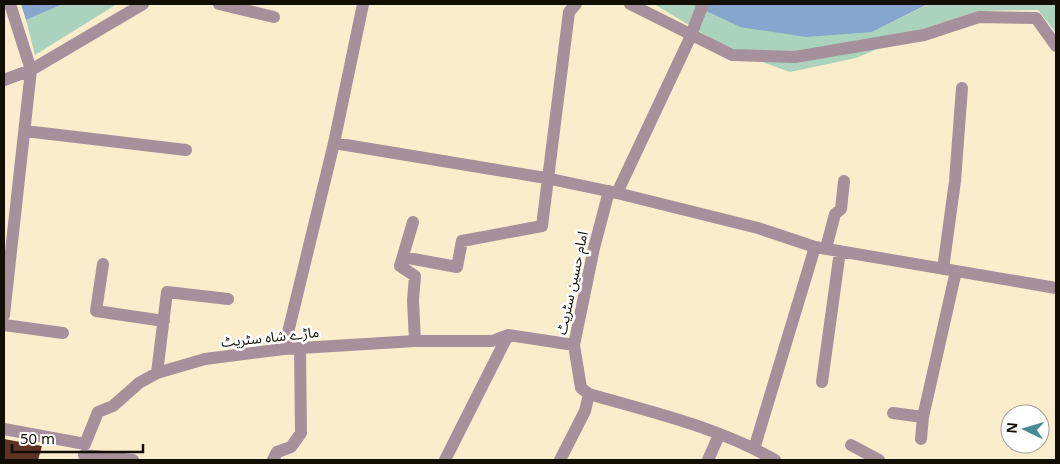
<svg xmlns="http://www.w3.org/2000/svg" width="1060" height="464" font-family="Georgia,'Noto Sans Arabic',serif">
  <style>
    .green { fill: #aad2bc }
    .water { fill: #87a6ce }
    .building { fill: #5f3324 }
    .lines { fill: none; stroke-linecap: round; stroke-linejoin: round }
    .minor { stroke: #a6909c; stroke-width: 12 }
    .minor-bridge { stroke: #a6909c; stroke-width: 12 }
    .labels { text-anchor: middle; stroke-width: 5; stroke-linejoin: round; paint-order: stroke }
    .street-label { font-size: 14px; fill: #120e04; stroke: #fff }
  </style>
  <rect width="100%" height="100%" fill="#faedcc"/>
  <path class="green" d="M63,4h54l-82,51 -9,-35z
    M654,4h37l49,23 132,5 57,-28h127v29l-18,-23 -60,1 -54,18 -68,29 -66,14 -58,-21z"/>
  <path class="water" d="M21,4h42l-37,16z
    M691,4h237l-56,28 -66,5 -66,-10z"/>
  <path class="building" d="M4,439l38,7 -4,14h-34z"/>
  <g class="lines">
    <path class="minor" d="M219,4l55,13
      M630,4l102,51 63,2 129,-22 55,-18 57,1 20,28
      M4,80l27,-10 112,-66
      M25,131l161,19
      M334,143l212,35 71,15 141,35 57,19 241,41
      M617,193l72,-153
      M413,222l-13,44 15,10 -2,24 2,41
      M826,248l9,-34 6,-5 3,-28
      M403,257l54,10 5,-26 80,-15 27,-214 7,-8
      M103,264l-7,47 68,10
      M943,269l12,-88 7,-93
      M4,315l27,-245 -21,-66
      M4,325l59,8
      M284,349l50,-206 29,-139
      M157,373l10,-81 61,7
      M822,382l18,-131
      M589,394c62,18 129,33 186,66
      M893,413l30,4
      M4,429l81,15 13,-32 15,-6 26,-23 18,-10 48,-14 79,-10 131,-8h77l16,-6 66,10
      M921,439l2,-22 33,-146
      M851,445l28,15
      M754,449l61,-202
      M84,455l49,5
      M273,460l4,-8 14,-5 10,-14 -1,-85
      M445,460l63,-125
      M560,460l25,-49 4,-17 -8,-6 -7,-43 20,-97 15,-57
      M708,460l11,-25"/>
    <path class="minor-bridge" d="M689,40l14,-36"/>
  </g>
  <g class="labels">
    <g class="street-label">
      <text transform="translate(572 283) rotate(-78)" y="5">امام حسین سٹریٹ</text>
      <text transform="translate(270 337) rotate(-6)" y="5">ماڑے شاہ سٹریٹ</text>
    </g>
  </g>
  <rect width="1060" height="464" fill="none" stroke="#120e04" stroke-width="10"/>
  <g transform="translate(1025 429) rotate(275)"><circle r="24" fill="#ffffff" stroke="#a09f9b"/>
  <path d="M0-4L9 19L0 12L-9 19Z" fill="#458b94"/>
  <text y="-8" font-size="14" font-weight="bold" text-anchor="middle" fill="#120e04">N</text>
  </g>
  <path d="M12 444v8h131v-8" fill="none" stroke="#120e04" stroke-width="2.5"/>
  <text x="20" y="444" font-size="15" fill="#120e04" stroke="#ffffff" stroke-width="4" paint-order="stroke">50 m</text>
</svg>
